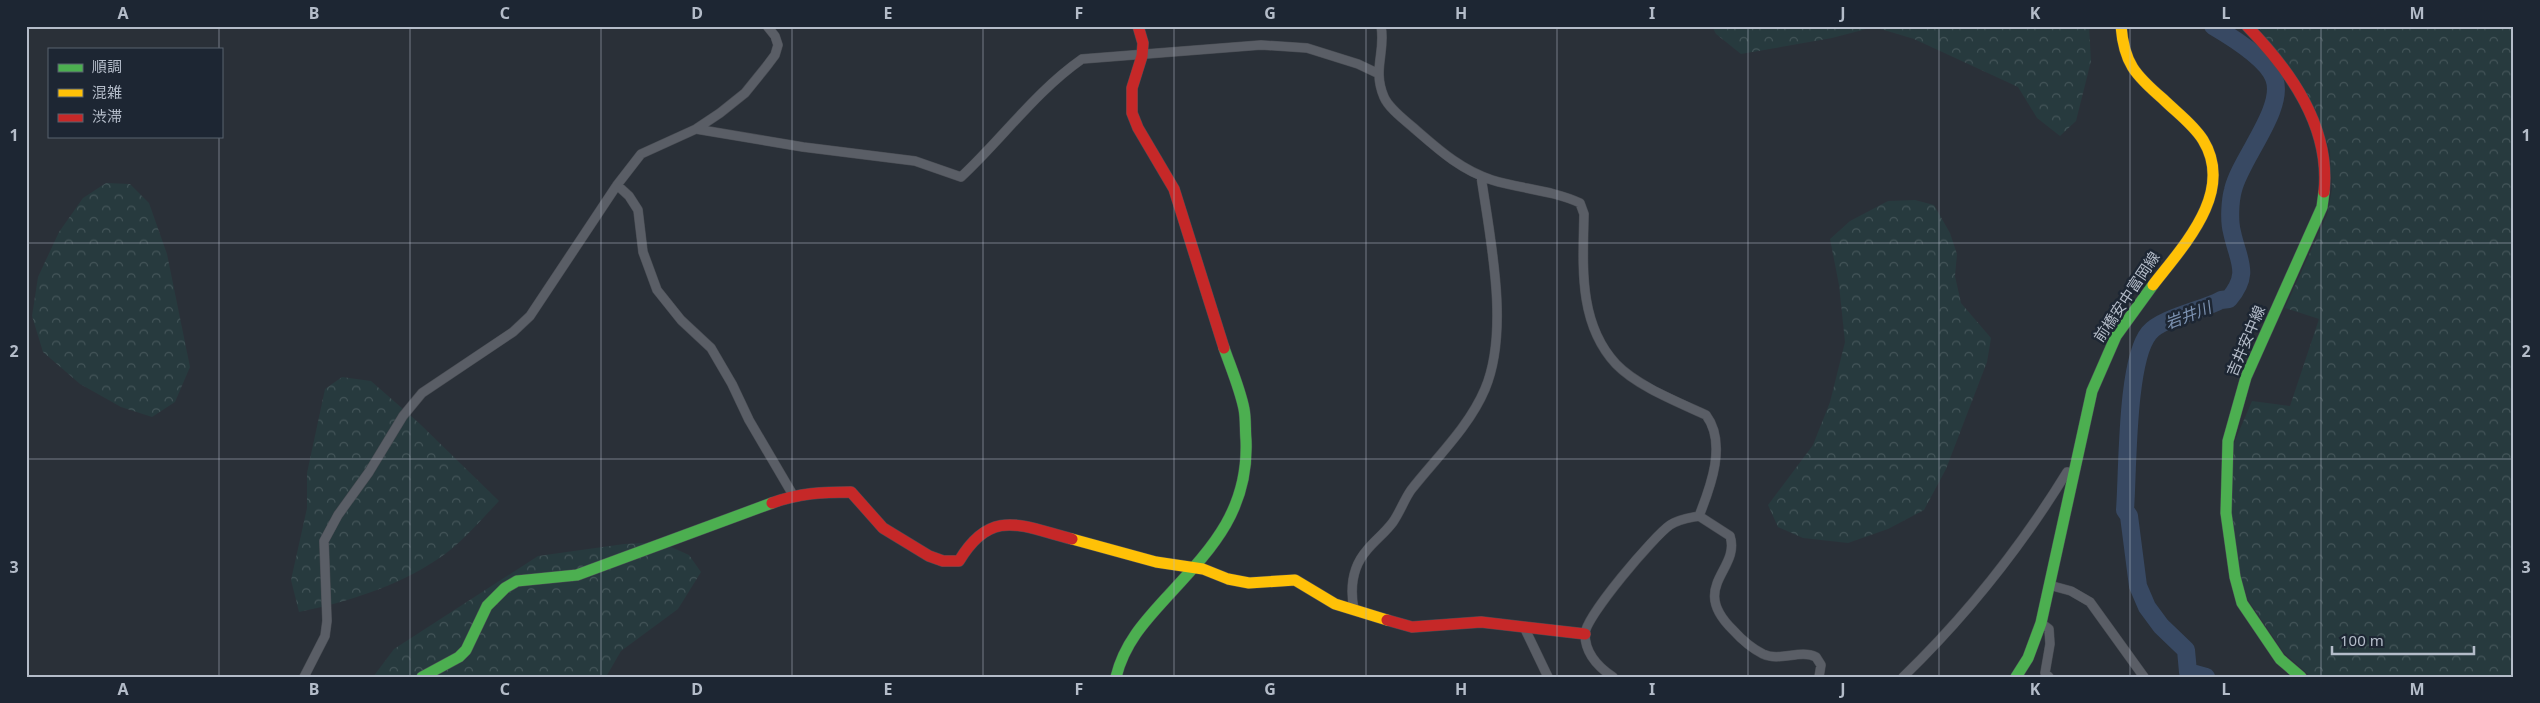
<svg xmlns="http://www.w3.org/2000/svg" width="2540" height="703" font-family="'Noto Sans','Noto Sans JP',sans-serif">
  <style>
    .forest { fill: url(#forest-crowns) }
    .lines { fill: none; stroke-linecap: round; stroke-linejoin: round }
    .river { stroke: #384963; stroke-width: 18 }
    .street-casing { stroke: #484c53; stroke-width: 10 }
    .fast-casing { stroke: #484c53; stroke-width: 12 }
    .slow-casing { stroke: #484c53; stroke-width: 12 }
    .jam-casing { stroke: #484c53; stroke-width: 12 }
    .street { stroke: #5a5e66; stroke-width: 9 }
    .fast { stroke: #4caf50; stroke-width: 11 }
    .slow { stroke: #ffc107; stroke-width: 11 }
    .jam { stroke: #c62828; stroke-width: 11 }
    .grid { fill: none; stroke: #b4bcc9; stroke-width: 1; stroke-opacity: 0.55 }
    .labels { text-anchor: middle; stroke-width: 5; stroke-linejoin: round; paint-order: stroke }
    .street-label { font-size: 15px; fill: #b4bcc9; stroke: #1d2633 }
    .water-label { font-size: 16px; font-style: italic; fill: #7c92b1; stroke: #1d2633 }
    .neatline { fill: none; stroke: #b4bcc9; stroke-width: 2 }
    .grid-label { font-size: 16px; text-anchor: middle; font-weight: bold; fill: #b4bcc9 }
  </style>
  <defs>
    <pattern id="forest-crowns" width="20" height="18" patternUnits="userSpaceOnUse" patternTransform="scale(1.25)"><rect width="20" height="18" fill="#273a3e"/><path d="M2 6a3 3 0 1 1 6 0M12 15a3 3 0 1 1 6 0" fill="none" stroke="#445559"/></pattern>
  </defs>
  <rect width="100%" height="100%" fill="#2a3038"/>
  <path class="forest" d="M1712,26h377l2,35 -15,60 -16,15 -23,-18 -19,-31 -104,-48 -40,-12 -42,11 -91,16 -25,-20z
    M2258,26h256v651h-203l-27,-24 -36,-53 -8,-24 -9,-61 3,-72 18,-42 38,5 29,-87 -34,-11 42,-93 5,-26 -2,-38 -15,-42z
    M106,183l24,1 19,19 18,51 23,113 -15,35 -23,15 -31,-10 -41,-23 -37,-32 -11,-36 6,-39 21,-45 24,-34z
    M1915,200l19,5 16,28 7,21 -2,22 6,27 30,35 -4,24 -41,107 -22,41 -36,19 -40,14 -45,-5 -25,-11 -10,-22 45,-60 17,-43 15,-60 -6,-57 -9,-46 20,-18 38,-20z
    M342,377l29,4 48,42 80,78c-19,20 -38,43 -61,58 -42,28 -91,43 -139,53l-8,-32 16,-72v-35l18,-84z
    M660,542l29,13 12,17 -23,37 -57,42 -15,26h-233l21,-28 144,-93 86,-12z"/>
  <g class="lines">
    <path class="river" d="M2188,672l-2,-22 -25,-24 -14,-19 -9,-21 -9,-70 -4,-6c3,-39 1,-149 24,-177 12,-15 54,-23 72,-33l8,-1c22,-26 9,-38 3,-67 -3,-11 -2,-31 1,-42 7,-31 53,-82 41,-112 -7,-19 -44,-42 -61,-52
      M2188,672l18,5"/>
    <g class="street-casing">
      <path id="street" d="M1381,26c5,26 -9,43 3,71 5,12 22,24 32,33 23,20 45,40 76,50 29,9 60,10 88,23l4,11c-1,52 -6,109 32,150 21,22 62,38 90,51 21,28 5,71 -7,101
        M696,129l107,18 112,14 46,16c41,-38 74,-85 121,-118l179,-14 46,3 51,16 19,9
        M617,185l12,11 9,14 5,42 14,38 24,30 30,28 21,36 17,36 44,75
        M2049,585l22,6 19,11 54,75
        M1354,610c-4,-21 -2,-43 13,-60 8,-10 18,-17 26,-28 7,-10 11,-22 18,-32 25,-32 58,-63 74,-101 25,-59 5,-151 -4,-213
        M2041,623l8,6 1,15 -5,29 4,4
        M1524,627l24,50
        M304,677l21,-41 2,-15 -3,-80 14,-26 31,-43 34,-56 19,-23 91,-61 17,-16 87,-131 24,-31 55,-25 24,-16 25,-20 21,-26 9,-12 3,-10 -3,-9 -8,-10
        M1613,677c-15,-10 -28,-24 -28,-43 0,-17 69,-98 85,-109 9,-6 19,-7 29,-9l31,20c11,34 -42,50 3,94 9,10 18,18 30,24 17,8 37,-5 53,3l5,8 -2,12
        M1903,677c63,-61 118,-130 164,-205l7,1"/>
    </g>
    <g class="fast-casing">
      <path id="fast" d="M422,677l37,-20 7,-7 21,-44 18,-18 12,-7 60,-6 195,-72
        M1116,677c8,-33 28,-55 50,-79 45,-49 83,-87 80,-158 -1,-10 0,-21 -2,-31 -4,-20 -13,-41 -20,-61
        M2016,677l12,-19 13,-35 51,-232 24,-55 37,-51
        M2301,677l-21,-18 -38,-56 -7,-26 -9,-64 2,-72 18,-64 76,-170 2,-15"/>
    </g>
    <g class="slow-casing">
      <path id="slow" d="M2121,26c3,37 14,49 42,73 13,13 30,25 40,41 32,52 -19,105 -50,145
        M1072,539l84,23 47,7 25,10 21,4 46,-3 40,24 52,16"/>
    </g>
    <g class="jam-casing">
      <path id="jam" d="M1138,26l5,17 -1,13 -10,32v25l6,15 36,61 50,159
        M2247,26c43,44 84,101 77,166
        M772,503c27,-10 51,-11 79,-11l32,36 46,28 14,5h16c32,-54 62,-35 113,-22
        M1387,620l25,7 69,-5 104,12"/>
    </g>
    <use href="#street" class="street"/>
    <use href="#fast" class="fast"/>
    <use href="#slow" class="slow"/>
    <use href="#jam" class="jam"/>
  </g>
  <path class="grid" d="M219,26v23M410,26v651M601,26v651M792,26v651M983,26v651M1174,26v651M1366,26v651M1557,26v651M1748,26v651M1939,26v651M2130,26v651M2321,26v651M219,136v541M26,243h2488M26,459h2488"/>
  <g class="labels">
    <g class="street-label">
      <text transform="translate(2127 297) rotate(-56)" y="5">前橋安中富岡線</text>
      <text transform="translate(2246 341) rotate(-67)" y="5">吉井安中線</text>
    </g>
    <g class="water-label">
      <text transform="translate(2188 315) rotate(-21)" y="6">岩井川</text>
    </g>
  </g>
  <rect width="2540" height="703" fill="none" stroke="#1d2633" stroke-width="55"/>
  <rect x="48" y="48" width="175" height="90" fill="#1d2633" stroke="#59626f"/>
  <rect x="58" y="64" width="25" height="8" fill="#4caf50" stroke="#59626f"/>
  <text x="92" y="72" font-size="15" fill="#b4bcc9">順調</text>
  <rect x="58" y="89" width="25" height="8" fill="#ffc107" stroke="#59626f"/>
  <text x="92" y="98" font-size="15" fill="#b4bcc9">混雑</text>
  <rect x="58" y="114" width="25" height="8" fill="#c62828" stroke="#59626f"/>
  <text x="92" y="122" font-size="15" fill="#b4bcc9">渋滞</text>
  <path d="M2332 646v8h142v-8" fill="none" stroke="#b4bcc9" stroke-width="2.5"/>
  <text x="2340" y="646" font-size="15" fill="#b4bcc9" stroke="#1d2633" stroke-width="4" paint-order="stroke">100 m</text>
  <rect x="28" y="28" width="2484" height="648" class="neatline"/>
  <g class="grid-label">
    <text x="123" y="19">A</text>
    <text x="314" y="19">B</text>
    <text x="505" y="19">C</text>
    <text x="697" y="19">D</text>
    <text x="888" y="19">E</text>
    <text x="1079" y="19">F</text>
    <text x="1270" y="19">G</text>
    <text x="1461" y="19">H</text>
    <text x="1652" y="19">I</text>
    <text x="1843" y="19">J</text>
    <text x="2035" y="19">K</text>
    <text x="2226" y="19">L</text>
    <text x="2417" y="19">M</text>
    <text x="14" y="141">1</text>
    <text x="2526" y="141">1</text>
    <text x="14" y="357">2</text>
    <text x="2526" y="357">2</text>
    <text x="14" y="573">3</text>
    <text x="2526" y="573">3</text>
    <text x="123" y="695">A</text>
    <text x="314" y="695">B</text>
    <text x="505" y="695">C</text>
    <text x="697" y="695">D</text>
    <text x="888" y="695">E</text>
    <text x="1079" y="695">F</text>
    <text x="1270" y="695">G</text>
    <text x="1461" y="695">H</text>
    <text x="1652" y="695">I</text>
    <text x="1843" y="695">J</text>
    <text x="2035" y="695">K</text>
    <text x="2226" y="695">L</text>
    <text x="2417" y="695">M</text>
  </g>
</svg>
